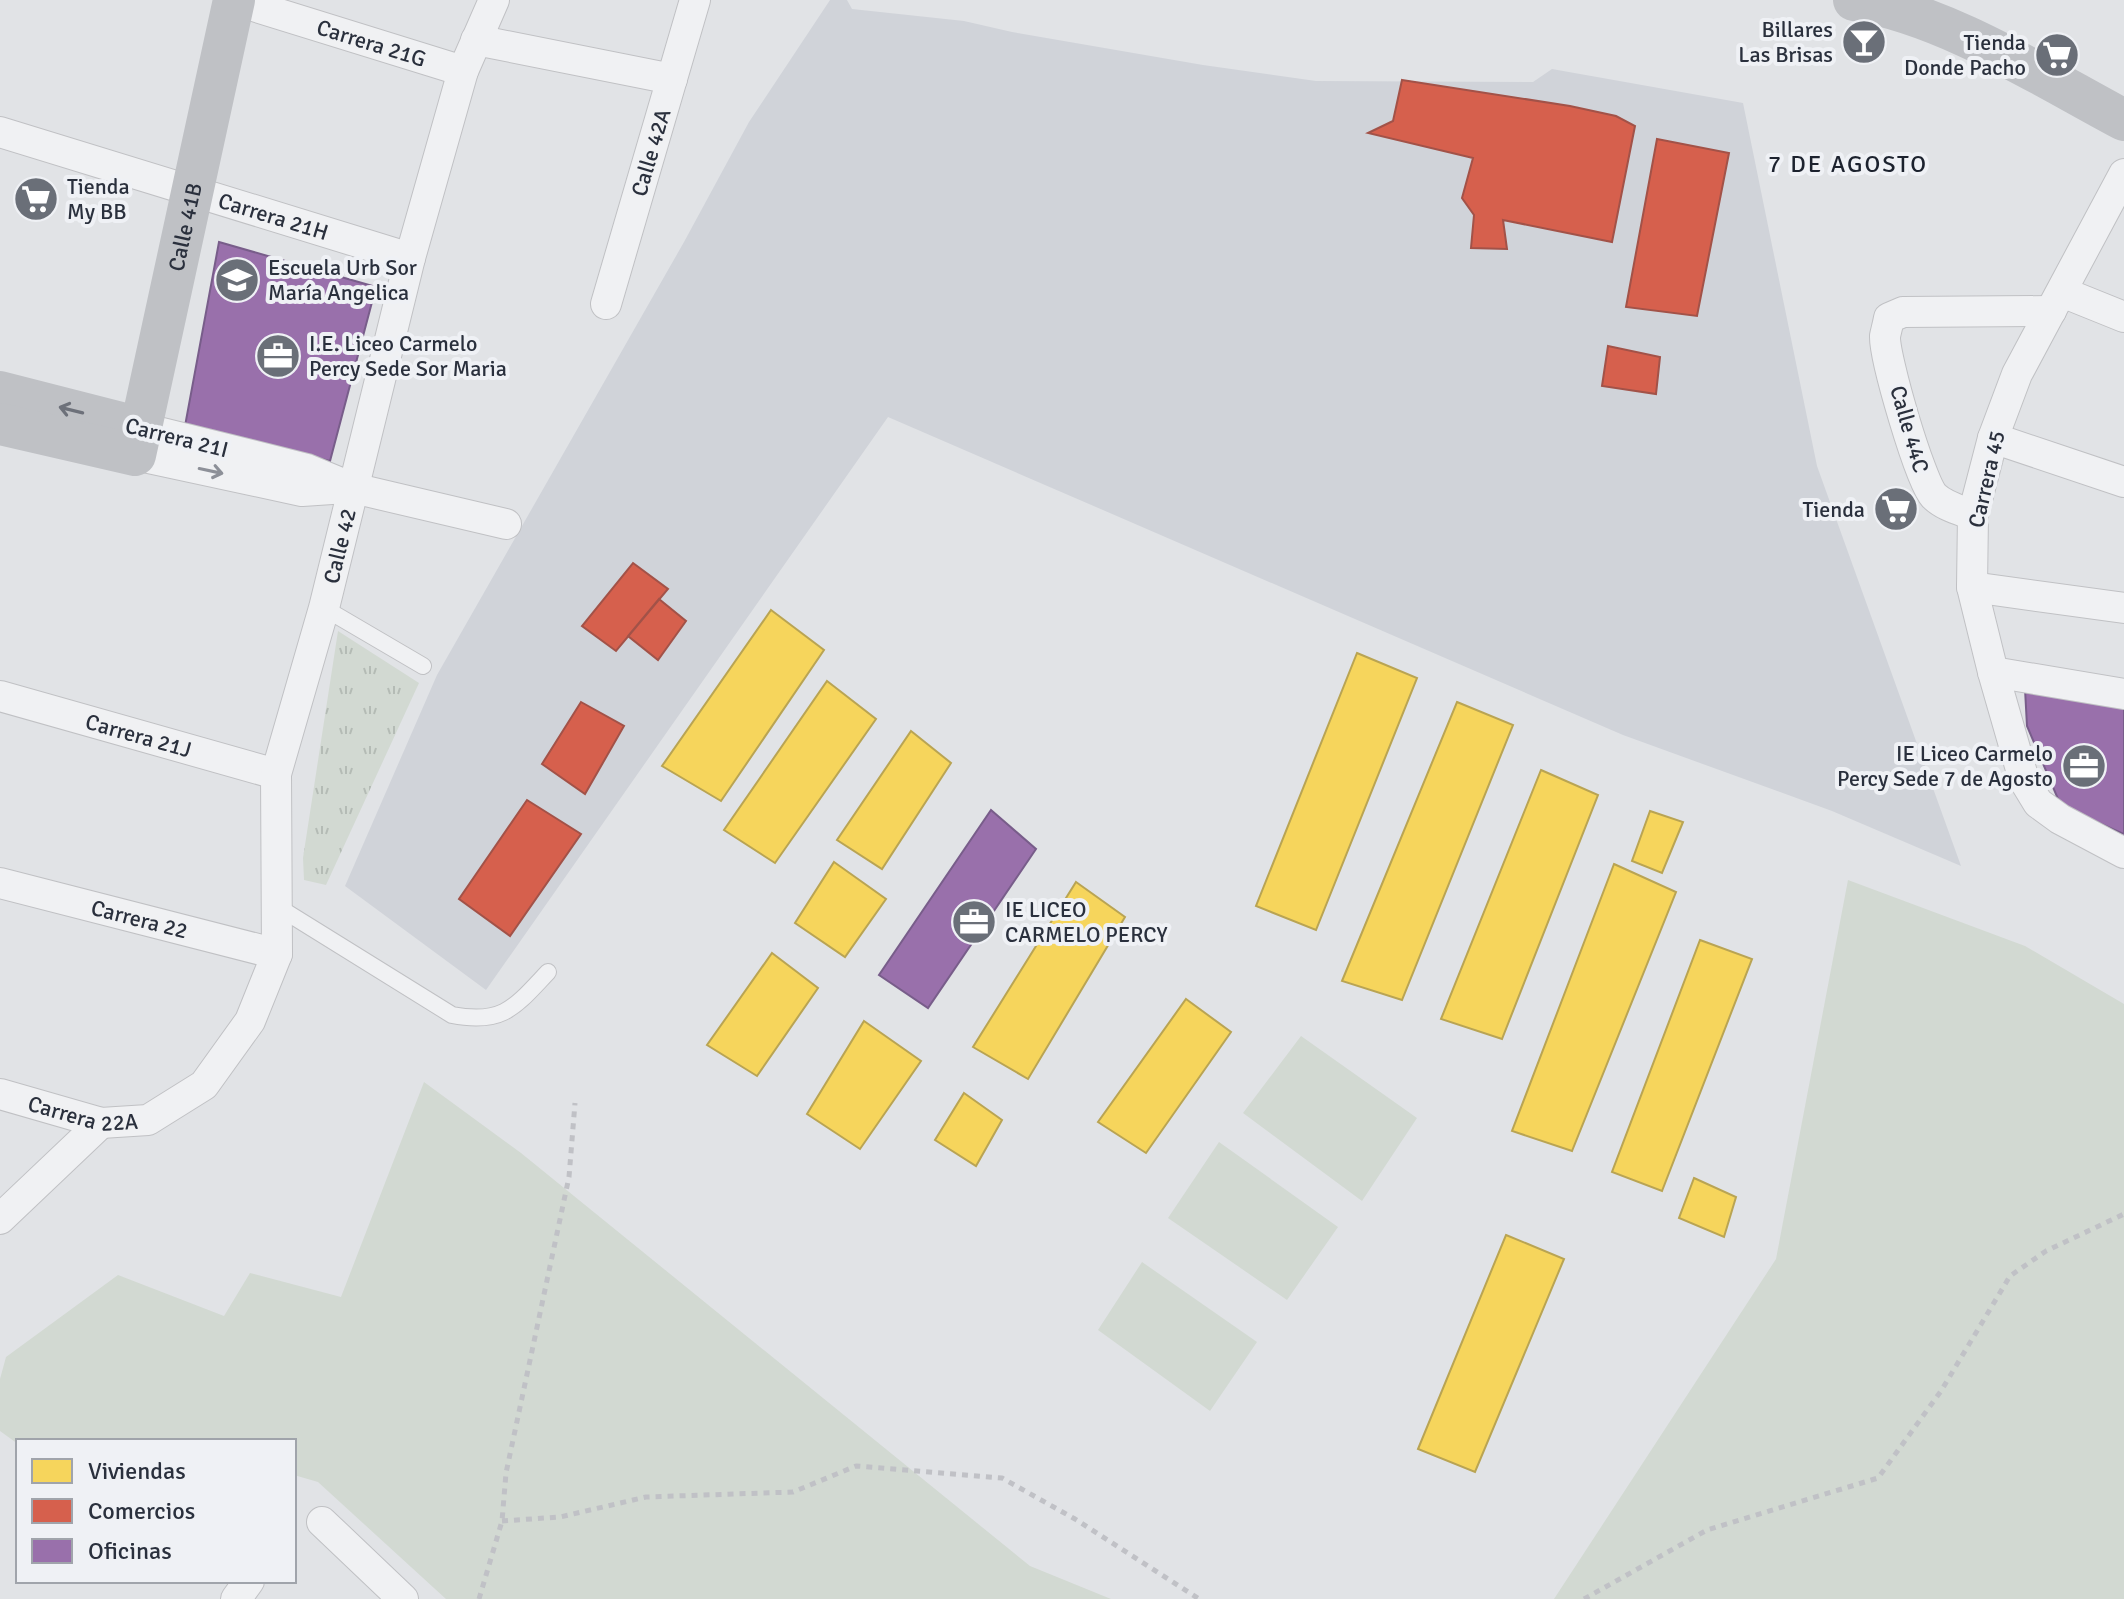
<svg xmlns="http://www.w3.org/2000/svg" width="2124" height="1599" font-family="Signika,sans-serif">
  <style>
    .built { fill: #d0d3d9 }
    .grass { fill: #d2d9d2 }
    .park { fill: url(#park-tufts) }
    .homes { fill: #f6d55c; stroke: #b9a453; stroke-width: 2 }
    .shops { fill: #d6604d; stroke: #a25248; stroke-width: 2 }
    .offices { fill: #9970ab; stroke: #785d8a; stroke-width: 2 }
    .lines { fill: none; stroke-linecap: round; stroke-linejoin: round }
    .lane-casing { stroke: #c0c1c4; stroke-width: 18 }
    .street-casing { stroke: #c0c1c4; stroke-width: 32 }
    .path { stroke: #c0c1c6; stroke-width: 5; stroke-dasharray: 6 6; stroke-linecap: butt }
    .lane { stroke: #f0f1f3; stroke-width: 16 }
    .street { stroke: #f0f1f3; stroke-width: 30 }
    .secondary { stroke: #bfc1c5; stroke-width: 42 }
    .oneway { stroke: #6d717a }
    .oneway2 { stroke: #8d9098 }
    .labels { text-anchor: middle; stroke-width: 8; stroke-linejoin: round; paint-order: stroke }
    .poi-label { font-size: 22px; fill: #2a303d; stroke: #eff1f5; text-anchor: end }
    .street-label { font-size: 22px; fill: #2a303d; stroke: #eff1f5 }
    .neighbourhood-label { font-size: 24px; letter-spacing: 2px; fill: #1c222e; stroke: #eff1f5 }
  </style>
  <defs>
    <pattern id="park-tufts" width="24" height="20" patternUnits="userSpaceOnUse" patternTransform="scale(2)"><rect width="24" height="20" fill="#d2d9d2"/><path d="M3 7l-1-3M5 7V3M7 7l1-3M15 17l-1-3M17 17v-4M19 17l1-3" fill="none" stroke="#b4bbb5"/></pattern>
  </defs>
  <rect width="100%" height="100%" fill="#e1e3e6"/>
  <path class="built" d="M830,0h17l5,9 112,12 48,11 191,33 113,16 217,1 19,-13 191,34 74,363 144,400 -129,-55 -209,-76 -735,-318 -402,573 -141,-104 92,-211 247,-433 65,-120z"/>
  <path class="grass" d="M1848,880l177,66 99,58v595h-570l222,-340z
    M1301,1036l116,82 -55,83 -119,-88z
    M424,1082l97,71 509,413 81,33h-665l-128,-117 -24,-7v-34h-276v3l-18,-13v-52l6,-22 112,-82 106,41 26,-43 91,24z
    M1219,1142l119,85 -51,73 -119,-82z
    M1142,1262l115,80 -47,69 -112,-81z"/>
  <path class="park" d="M338,631l81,52 -93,202 -22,-5 -1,-22z"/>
  <path class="homes" d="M771,610l53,40 -103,151 -59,-35z
    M1357,653l60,25 -101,252 -60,-24z
    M827,681l49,38 -101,144 -51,-33z
    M1457,702l56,23 -111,275 -60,-19z
    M911,731l40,32 -69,106 -45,-29z
    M1541,770l57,25 -96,244 -61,-20z
    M1650,811l33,11 -21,51 -30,-12z
    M834,862l52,37 -41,58 -50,-34z
    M1614,864l62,28 -104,259 -60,-20z
    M1076,882l49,35 -97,162 -55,-32z
    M1700,940l52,19 -90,232 -50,-19z
    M772,953l46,35 -61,88 -50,-31z
    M1186,999l45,33 -85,121 -48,-31z
    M864,1021l57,40 -61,88 -53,-35z
    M964,1093l38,27 -26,46 -41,-26z
    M1694,1178l42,19 -12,40 -45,-19z
    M1506,1235l58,24 -89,213 -57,-23z"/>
  <path class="shops" d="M1402,80l168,26 46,10 19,10 -23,116 -109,-22 4,29 -36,-1 3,-33 -12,-17 11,-40 -105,-25 25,-12z
    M1657,139l72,14 -32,163 -71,-9z
    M1608,346l52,11 -4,37 -54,-8z
    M633,563l35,26 -52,62 -34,-25z
    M659,599l27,22 -28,39 -30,-24z
    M581,702l43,24 -39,68 -43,-30z
    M527,800l54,34 -71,102 -51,-37z"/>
  <path class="offices" d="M219,242l157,45 -46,174 -145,-35z
    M2025,689l99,16v129l-63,-28 -34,-80z
    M991,810l45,39 -108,159 -49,-33z"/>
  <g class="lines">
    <g class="lane-casing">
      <path id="lane" d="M324,608l99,58
        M278,907l174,108c51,10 63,-8 96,-43"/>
    </g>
    <g class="street-casing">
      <g id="street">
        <path id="s1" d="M234,0l229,71"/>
        <path d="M476,40l196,39"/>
        <path id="s2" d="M0,132l410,126"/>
        <path d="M2124,174l-107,200 -24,64 -20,77 -1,72 21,85 31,108 14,23 22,16 64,34"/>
        <path d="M2062,292l62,25"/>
        <path id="s3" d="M606,304l89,-304"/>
        <path d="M142,428l165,41 46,19 153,36"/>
        <path d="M1993,438l131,44"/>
        <path d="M135,455l167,36 45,-3"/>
        <path d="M1973,515c-13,-5 -29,-9 -39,-19 -14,-15 -50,-139 -49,-160 1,-5 3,-12 4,-18l14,-6 148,-1"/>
        <path d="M1972,587l152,21"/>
        <path d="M1993,672l131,22"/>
        <path id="s4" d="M0,696l276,78"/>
        <path id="s5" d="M0,883l277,71"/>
        <path id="s6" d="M0,1094l101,29 47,-3 56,-35 46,-64 27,-67 -1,-180 48,-166 86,-350 53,-187 31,-71"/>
        <path d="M0,1219l101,-96"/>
        <path d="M322,1522l81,77"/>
        <path d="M236,1599l13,-18"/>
      </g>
    </g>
    <path class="path" d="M502,1521l58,-4 86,-20 147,-5 63,-26 146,12 73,41 124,80
      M479,1599l23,-78 4,-48 63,-296 6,-74
      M1584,1599l123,-69 171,-52 63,-87 69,-115 36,-25 78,-37"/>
    <use href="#lane" class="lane"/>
    <use href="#street" class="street"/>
    <g class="secondary">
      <path d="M1854,0c91,14 189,77 270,120"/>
      <path d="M0,392l133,34"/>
      <path id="s7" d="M0,424l135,31 99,-455"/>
    </g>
  </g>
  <defs><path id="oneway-shaft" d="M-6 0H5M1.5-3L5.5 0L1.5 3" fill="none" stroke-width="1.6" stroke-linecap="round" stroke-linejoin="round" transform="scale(2)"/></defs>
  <use class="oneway" href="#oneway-shaft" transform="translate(71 410) rotate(-166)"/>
  <use class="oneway2" href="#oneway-shaft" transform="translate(211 471) rotate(12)"/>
  <defs>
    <g id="bar-disc" transform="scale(2.3)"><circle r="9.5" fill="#6a6f78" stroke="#eff1f5"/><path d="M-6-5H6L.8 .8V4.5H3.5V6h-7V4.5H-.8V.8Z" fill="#fff"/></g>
    <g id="supermarket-disc" transform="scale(2.3)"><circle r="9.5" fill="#6a6f78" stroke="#eff1f5"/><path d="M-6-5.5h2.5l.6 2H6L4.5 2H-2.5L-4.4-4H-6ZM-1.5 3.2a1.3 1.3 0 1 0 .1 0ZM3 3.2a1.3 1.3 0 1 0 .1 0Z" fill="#fff"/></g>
    <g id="school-disc" transform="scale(2.3)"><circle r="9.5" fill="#6a6f78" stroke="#eff1f5"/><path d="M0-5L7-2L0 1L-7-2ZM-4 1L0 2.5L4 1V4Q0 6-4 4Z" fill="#fff"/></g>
    <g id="office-disc" transform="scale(2.3)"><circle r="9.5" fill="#6a6f78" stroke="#eff1f5"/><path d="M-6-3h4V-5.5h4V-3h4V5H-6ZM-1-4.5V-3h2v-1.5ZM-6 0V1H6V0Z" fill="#fff"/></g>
  </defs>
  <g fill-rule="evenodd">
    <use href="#bar-disc" x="1864" y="42"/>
    <use href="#supermarket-disc" x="2057" y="55"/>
    <use href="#supermarket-disc" x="36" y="199"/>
    <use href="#school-disc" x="237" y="280"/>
    <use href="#office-disc" x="278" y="356"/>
    <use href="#supermarket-disc" x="1896" y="509"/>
    <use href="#office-disc" x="2084" y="766"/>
    <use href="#office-disc" x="974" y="922"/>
  </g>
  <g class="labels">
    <g class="poi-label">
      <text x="1833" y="37">Billares<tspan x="1833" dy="25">Las Brisas</tspan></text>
      <text x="2026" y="50">Tienda<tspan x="2026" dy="25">Donde Pacho</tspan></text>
      <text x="67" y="194" text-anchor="start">Tienda<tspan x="67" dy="25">My BB</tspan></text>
      <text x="268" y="275" text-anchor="start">Escuela Urb Sor<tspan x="268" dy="25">María Angelica</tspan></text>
      <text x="309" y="351" text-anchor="start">I.E. Liceo Carmelo<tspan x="309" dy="25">Percy Sede Sor Maria</tspan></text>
      <text x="1865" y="517">Tienda</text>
      <text x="2053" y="761">IE Liceo Carmelo<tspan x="2053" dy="25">Percy Sede 7 de Agosto</tspan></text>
      <text x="1005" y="917" text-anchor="start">IE LICEO<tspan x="1005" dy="25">CARMELO PERCY</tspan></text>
    </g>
    <g class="street-label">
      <text dy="8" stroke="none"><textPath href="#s1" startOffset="144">Carrera 21G</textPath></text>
      <text dy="8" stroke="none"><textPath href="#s3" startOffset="158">Calle 42A</textPath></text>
      <text dy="8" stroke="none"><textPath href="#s2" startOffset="286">Carrera 21H</textPath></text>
      <text dy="8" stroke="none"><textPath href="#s7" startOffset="372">Calle 41B</textPath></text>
      <text transform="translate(1910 429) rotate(74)" y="8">Calle 44C</text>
      <text transform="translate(177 437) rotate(14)" y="8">Carrera 21I</text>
      <text transform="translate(1986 479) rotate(-77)" y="8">Carrera 45</text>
      <text dy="8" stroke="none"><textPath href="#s6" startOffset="786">Calle 42</textPath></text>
      <text dy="8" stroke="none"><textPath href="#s4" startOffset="144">Carrera 21J</textPath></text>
      <text dy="8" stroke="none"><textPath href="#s5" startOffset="144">Carrera 22</textPath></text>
      <text dy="8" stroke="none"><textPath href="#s6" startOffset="86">Carrera 22A</textPath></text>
    </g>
    <g class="neighbourhood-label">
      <text x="1848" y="172">7 DE AGOSTO</text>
    </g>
  </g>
  <rect x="16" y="1439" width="280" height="144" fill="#eff1f5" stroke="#a0a4ab" stroke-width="2"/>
  <rect x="32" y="1459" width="40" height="24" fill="#f6d55c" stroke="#a0a4ab" stroke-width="2"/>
  <text x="88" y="1479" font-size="24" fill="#2a303d">Viviendas</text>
  <rect x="32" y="1499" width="40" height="24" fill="#d6604d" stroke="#a0a4ab" stroke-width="2"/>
  <text x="88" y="1519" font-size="24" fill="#2a303d">Comercios</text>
  <rect x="32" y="1539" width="40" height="24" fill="#9970ab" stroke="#a0a4ab" stroke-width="2"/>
  <text x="88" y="1559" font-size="24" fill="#2a303d">Oficinas</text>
</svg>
